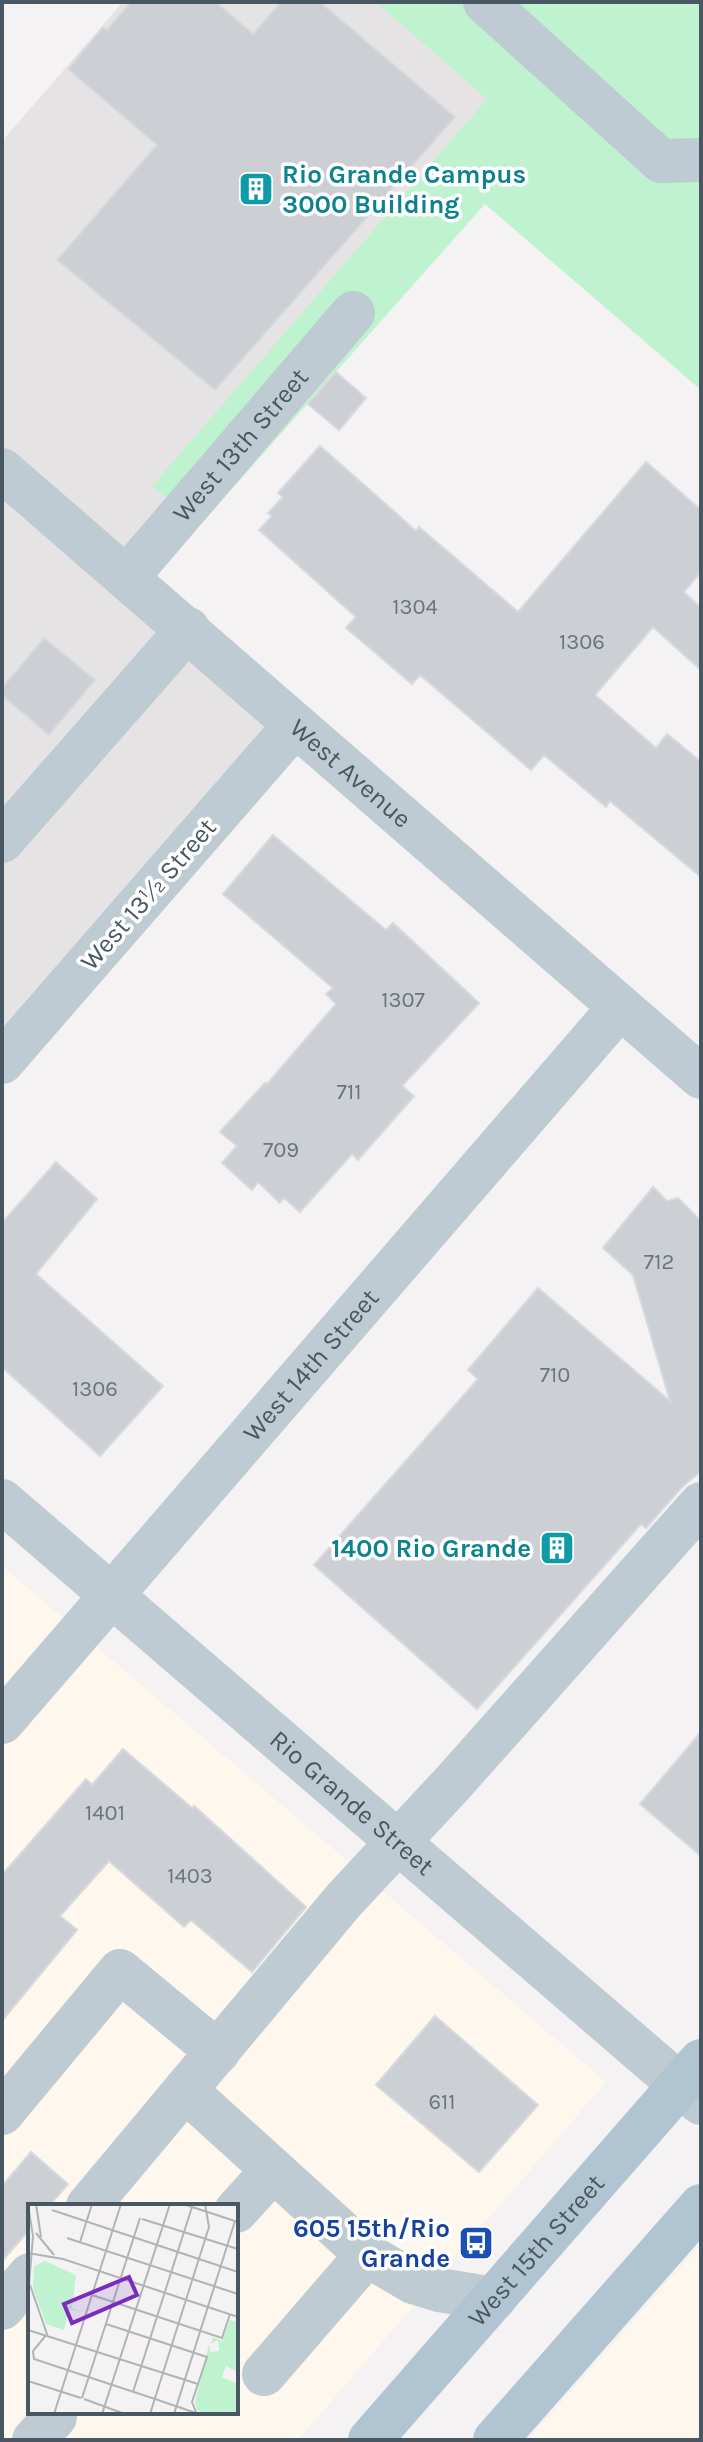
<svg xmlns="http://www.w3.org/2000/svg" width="703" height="2442" font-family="Karla,sans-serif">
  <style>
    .commercial { fill: #fef7ed; fill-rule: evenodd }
    .education { fill: #e6e3e4 }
    .green { fill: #bff3cf }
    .building { fill: #ccd0d5; stroke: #d6d9de; stroke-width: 2 }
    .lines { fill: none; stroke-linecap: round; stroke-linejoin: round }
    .minor { stroke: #bfcbd2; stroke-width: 44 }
    .major { stroke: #b0c4d2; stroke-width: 44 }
    .labels { text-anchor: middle; stroke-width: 7; stroke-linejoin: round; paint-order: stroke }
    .number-label { font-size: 22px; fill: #69757e }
    .culture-label { font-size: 26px; font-weight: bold; fill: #0d838f; stroke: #fff; text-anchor: start }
    .street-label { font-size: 26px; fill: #485761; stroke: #fff }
    .transit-label { font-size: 26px; font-weight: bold; fill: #164399; stroke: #fff; text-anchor: end }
    .inset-road { fill: none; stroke: #afb4b8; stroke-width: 2 }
    .view { fill: #7b2cbf; fill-opacity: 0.15; stroke: #7b2cbf; stroke-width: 4 }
    .inset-edge { fill: none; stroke: #485761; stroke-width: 4 }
  </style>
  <rect width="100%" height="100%" fill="#f4f2f2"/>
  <path class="commercial" d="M2,1566l604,516 -308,358h-296zM30,2206h206v206h-206z
    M701,2244v196h-173z"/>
  <path class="education" d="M123,2h362l74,67 -432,508 168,148 -293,337v-921z"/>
  <path class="green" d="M376,2h325v388l-216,-186 -286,322 -47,-40 335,-387z"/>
  <path class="building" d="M131,2h85l37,32 28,-32h39l135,115 -240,273 -158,-130 100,-115 -89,-76 35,-42 4,3z
    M336,372l30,26 -27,32 -31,-26z
    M320,446l96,85 3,-4 99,85 128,-150 55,48v62l-17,20 17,16v62l-48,-43 -58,68 61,53 11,-14 34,28v115l-91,-76 -4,6 -62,-52 -13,15 -111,-95 -8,9 -66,-56 10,-11 -97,-87 13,-14 -4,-3 15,-16 -5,-4z
    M44,638l51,42 -46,55 -47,-40v-7z
    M273,835l113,95 7,-7 86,80 -77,83 12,10 -56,64 -6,-6 -52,58 -16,-14 -4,5 -22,-21 -6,8 -30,-27 15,-17 -17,-14 45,-49 2,1 69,-80 -10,-10 7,-6 -110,-94z
    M56,1162l41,37 -61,75 127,112 -63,70 -98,-89v-144z
    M653,1187l14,14 11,-3 23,23v250l-19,16 -36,41 -5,-4 -164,185 -163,-144 164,-186 -10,-9 70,-82 132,113 -37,-126 -30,-27z
    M701,1732v124l-61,-52z
    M123,1749l69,59 2,-2 112,101 -54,65 -61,-52 -7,7 -75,-66 -49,55 17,14 -75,91v-146l84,-96 6,6z
    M435,2016l103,89 -59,67 -103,-87z
    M31,2152l37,32 -19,22h-19v23l-28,32v-75z"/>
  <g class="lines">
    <g class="minor">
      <path d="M485,2l176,159 40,-1"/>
      <path id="s1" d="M2,470l699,607"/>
      <path id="s2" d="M127,577l226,-264"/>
      <path d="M2,841l186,-212"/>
      <path d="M2,1062l293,-337"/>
      <path id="s3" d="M2,1501l699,602"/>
      <path id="s4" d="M2,1722l618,-715"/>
      <path d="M185,2090l182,165 46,27 26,8 55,9"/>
      <path d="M2,2113l118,-142 98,81"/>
      <path d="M88,2206l256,-306 108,-116 249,-280"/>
      <path d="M236,2211l37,-41"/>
      <path d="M2,2308l28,-33"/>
      <path d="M264,2374l103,-119"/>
      <path d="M34,2440l21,-23"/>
    </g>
    <g class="major">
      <path id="s5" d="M370,2440l331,-379"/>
      <path d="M495,2440l206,-234"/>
    </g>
  </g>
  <defs>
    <g id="building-square" transform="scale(1.8)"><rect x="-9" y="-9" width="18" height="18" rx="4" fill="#0f9aa8" stroke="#fff"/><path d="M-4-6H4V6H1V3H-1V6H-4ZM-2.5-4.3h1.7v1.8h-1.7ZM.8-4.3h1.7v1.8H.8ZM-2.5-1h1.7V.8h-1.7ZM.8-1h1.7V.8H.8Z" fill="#fff"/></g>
    <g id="bus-square" transform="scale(1.8)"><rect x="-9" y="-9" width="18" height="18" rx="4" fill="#1a4fb4" stroke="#fff"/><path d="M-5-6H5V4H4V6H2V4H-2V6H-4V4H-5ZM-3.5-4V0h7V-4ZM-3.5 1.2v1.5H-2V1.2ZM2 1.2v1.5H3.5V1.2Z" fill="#fff"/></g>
  </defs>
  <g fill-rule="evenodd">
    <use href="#building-square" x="256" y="189"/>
    <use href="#building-square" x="557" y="1548"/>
    <use href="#bus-square" x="476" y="2243"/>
  </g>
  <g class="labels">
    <g class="number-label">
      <text x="415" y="614">1304</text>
      <text x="582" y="649">1306</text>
      <text x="403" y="1007">1307</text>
      <text x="349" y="1099">711</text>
      <text x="281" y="1157">709</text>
      <text x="659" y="1269">712</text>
      <text x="555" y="1382">710</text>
      <text x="95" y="1396">1306</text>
      <text x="105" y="1820">1401</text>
      <text x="190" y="1883">1403</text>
      <text x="442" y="2109">611</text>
    </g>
    <g class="culture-label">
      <text x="282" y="183">Rio Grande Campus<tspan x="282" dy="30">3000 Building</tspan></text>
      <text x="531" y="1557" text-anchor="end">1400 Rio Grande</text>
    </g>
    <g class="street-label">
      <text dy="9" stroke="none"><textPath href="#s2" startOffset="174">West 13th Street</textPath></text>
      <text dy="9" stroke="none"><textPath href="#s1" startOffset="462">West Avenue</textPath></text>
      <text transform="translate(148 894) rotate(-49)" y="9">West 13½ Street</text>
      <text dy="9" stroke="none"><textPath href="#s4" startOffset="472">West 14th Street</textPath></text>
      <text dy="9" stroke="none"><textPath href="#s3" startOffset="462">Rio Grande Street</textPath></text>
      <text dy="9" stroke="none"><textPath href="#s5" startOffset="252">West 15th Street</textPath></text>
    </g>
    <g class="transit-label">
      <text x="450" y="2237">605 15th/Rio<tspan x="450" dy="30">Grande</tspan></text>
    </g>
  </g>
  <g transform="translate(28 2204)">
    <rect width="210" height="210" fill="#f4f2f2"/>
    <path d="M17,57l31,14 -4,33 12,4 -15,-3 -5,21 -18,-6 -13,-36 1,-22zM202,116l8,2v50l-12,-6 -4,11 16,7v30h-32l-9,-4 -2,-7 11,-48 3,-9 1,-1v7l9,-1 -1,-11 -7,4 2,-7 9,4z" fill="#bff3cf"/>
    <path class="inset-road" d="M8,0l5,33M155,0l55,18M0,1l5,31 -4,49M24,6l186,62M114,15l96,30M8,29l18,22M39,34l171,56M52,38l12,-38M0,49l35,6 175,58M2,81l17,49 -14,17 1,8 121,40M64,91l130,43 8,-24M78,120l101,33 -9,27M0,126l170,54M0,177l53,17M105,188l59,-185M54,194l58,-180M56,195l41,15M127,195l44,15M168,208l-4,-10 6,-18M26,210l67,-210M74,210l68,-210M122,210l59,-187 -4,-23M146,210l61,-193"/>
    <path class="view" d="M101,73l8,18 -65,28 -8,-19z"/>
    <rect width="210" height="210" class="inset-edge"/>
  </g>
  <rect width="703" height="2442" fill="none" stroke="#485761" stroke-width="8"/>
</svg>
